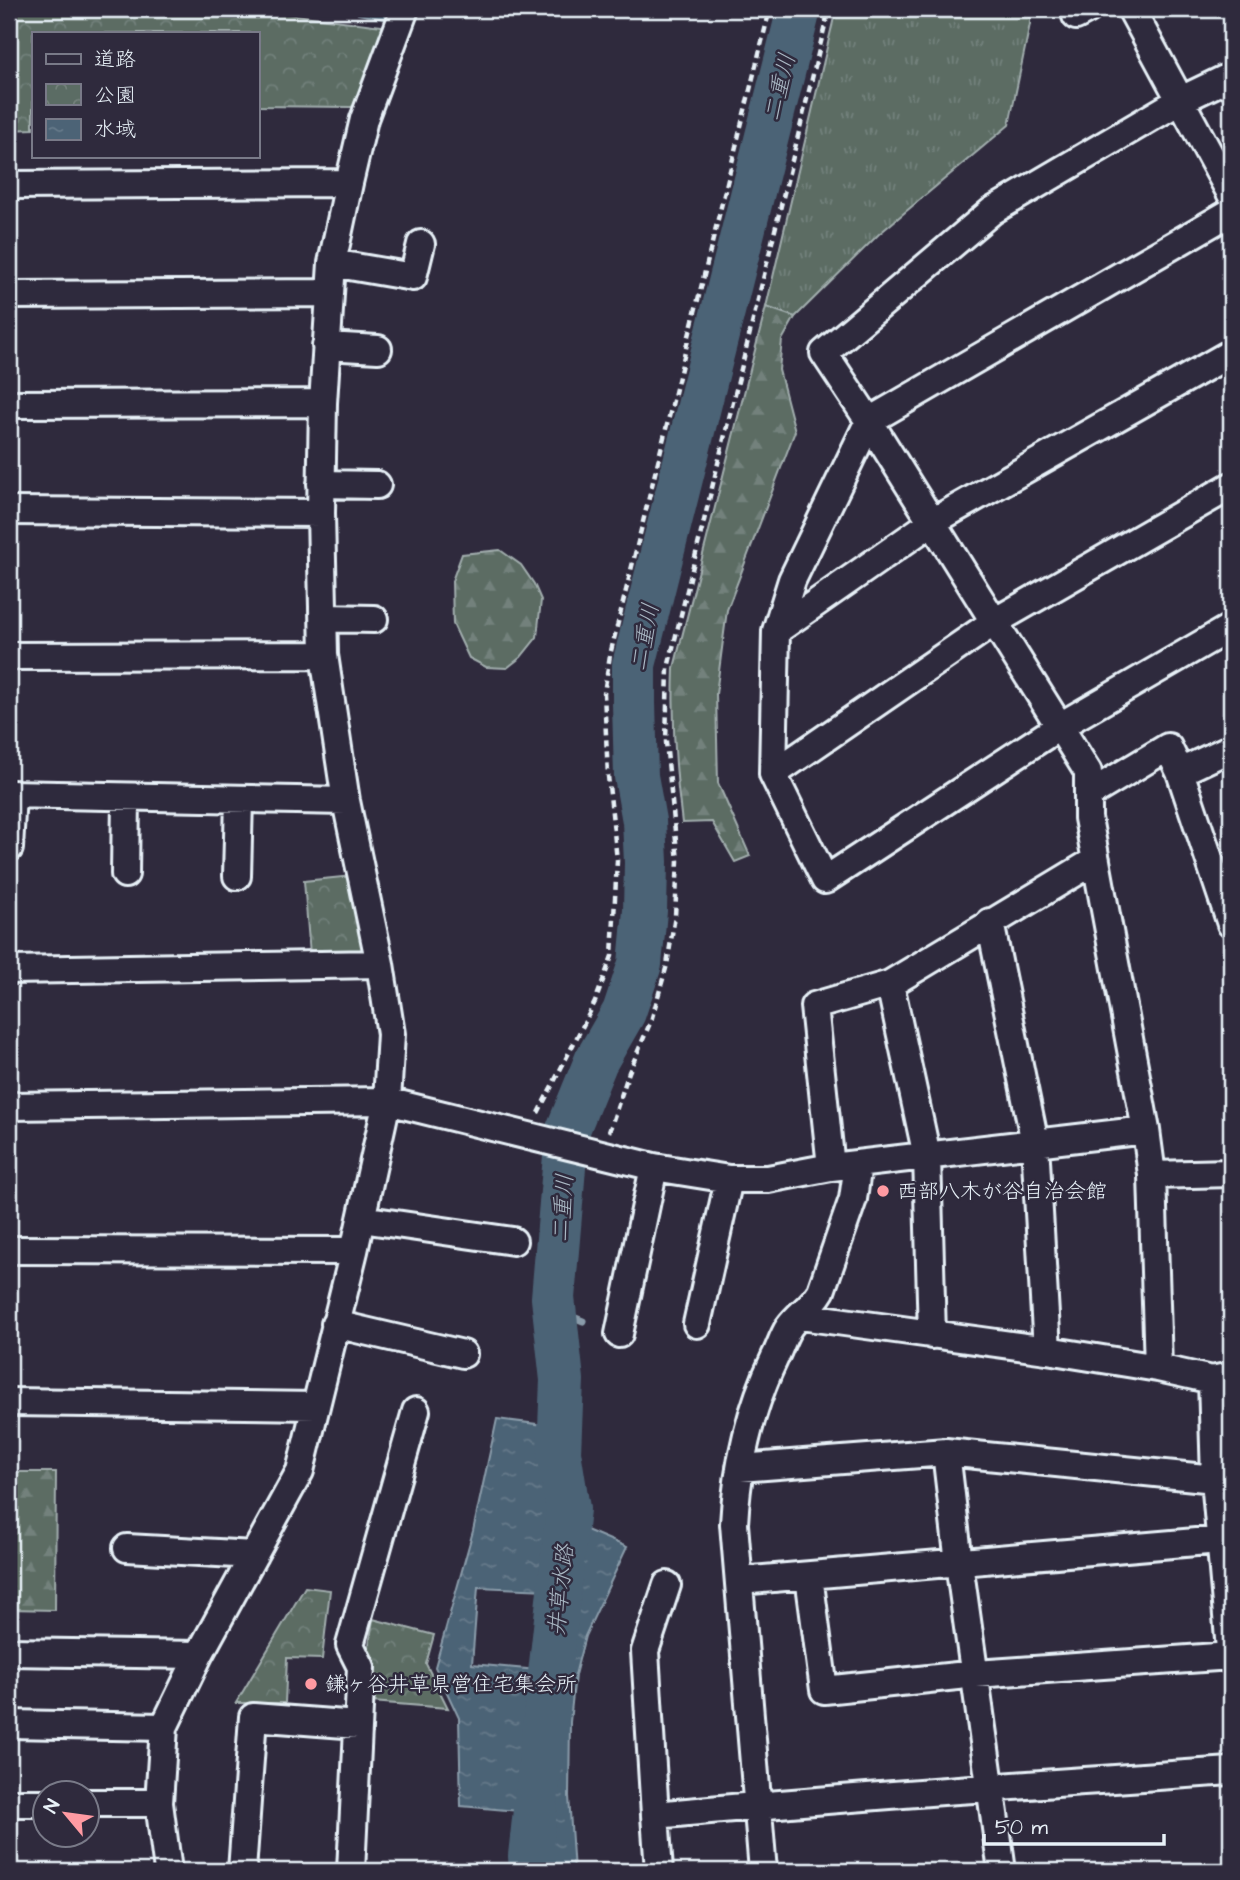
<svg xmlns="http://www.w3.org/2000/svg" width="1240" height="1880" font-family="'Architects Daughter','Klee One',sans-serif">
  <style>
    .grass { fill: url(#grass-tufts); stroke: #a2aeae; stroke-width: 2 }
    .forest { fill: url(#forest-firs); stroke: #a2aeae; stroke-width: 2 }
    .park { fill: url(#park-crowns); stroke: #a2aeae; stroke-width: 2 }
    .water { fill: url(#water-ripples); stroke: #8a9caa; stroke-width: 2 }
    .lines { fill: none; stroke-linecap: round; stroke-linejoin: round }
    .stream { stroke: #8a9caa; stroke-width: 7 }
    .river { stroke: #4c6376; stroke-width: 44 }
    .minor-casing { stroke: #e8f1f8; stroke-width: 32 }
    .path { stroke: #e8f1f8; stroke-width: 4.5; stroke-dasharray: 7 5; stroke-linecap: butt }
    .minor { stroke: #2f2a3d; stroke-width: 26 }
    .poi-dot { fill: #ff9aa2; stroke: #2f2a3d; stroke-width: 2.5 }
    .labels { text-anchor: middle; stroke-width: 5; stroke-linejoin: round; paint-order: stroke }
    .poi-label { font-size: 21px; fill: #e8f1f8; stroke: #2f2a3d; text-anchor: start }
    .water-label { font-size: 23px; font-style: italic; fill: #aab8c4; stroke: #2f2a3d }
  </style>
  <defs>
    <pattern id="grass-tufts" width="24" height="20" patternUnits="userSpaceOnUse" patternTransform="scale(1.75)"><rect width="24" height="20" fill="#5b6c64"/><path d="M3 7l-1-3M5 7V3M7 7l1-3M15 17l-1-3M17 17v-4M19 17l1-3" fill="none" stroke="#73817b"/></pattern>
    <pattern id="forest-firs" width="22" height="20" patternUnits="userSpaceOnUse" patternTransform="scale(1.75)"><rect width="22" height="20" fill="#5b6c64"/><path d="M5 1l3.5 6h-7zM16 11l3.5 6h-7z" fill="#73817b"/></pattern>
    <pattern id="park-crowns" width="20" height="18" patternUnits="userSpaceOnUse" patternTransform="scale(1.75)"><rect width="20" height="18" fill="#5b6c64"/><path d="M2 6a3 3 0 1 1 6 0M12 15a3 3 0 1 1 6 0" fill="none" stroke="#73817b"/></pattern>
    <pattern id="water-ripples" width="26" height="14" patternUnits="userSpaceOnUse" patternTransform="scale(1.75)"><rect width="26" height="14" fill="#4c6376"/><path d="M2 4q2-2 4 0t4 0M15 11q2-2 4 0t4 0" fill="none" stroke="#667a8a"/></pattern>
  </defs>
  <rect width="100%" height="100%" fill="#2f2a3d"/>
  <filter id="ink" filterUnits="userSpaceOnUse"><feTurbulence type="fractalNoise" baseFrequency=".0143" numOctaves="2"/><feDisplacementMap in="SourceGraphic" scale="14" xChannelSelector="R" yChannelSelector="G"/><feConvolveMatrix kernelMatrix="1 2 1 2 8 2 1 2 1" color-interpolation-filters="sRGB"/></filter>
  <g filter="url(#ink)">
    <path class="grass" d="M836,9h194v15l-21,101 -130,109 -84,83 -29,-10z"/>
    <path class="forest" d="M766,307l29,10 -13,23 -3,30 16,61 -68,179 -11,84 2,89 32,73 -15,6 -23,-40 -30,1c-7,-52 -10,-102 -8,-155z
      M500,550l21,15 13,19 7,16 -4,37 -16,20 -14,11 -21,-1 -17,-9 -16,-34 -1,-43 10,-27z
      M9,1472h47l-1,138 -46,-1z"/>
    <path class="park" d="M9,9h239l142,18 -27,73 -12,7 -94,-1v-73h-224v96l-24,1z
      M352,876l15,68 -7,10 -50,1 -6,-74z
      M305,1587l25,3 -8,69 -35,-1 -2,45h-49z
      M373,1619l61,16 -8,29 22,44 -76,-6 -5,-43z"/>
    <path class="water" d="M359,9h36l-5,11 -32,-6z
      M497,1419l47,6 -1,30 8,50 -4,85 -69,-3 -6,77 65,6 -18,141 -58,-5 -2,-88 -24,-51 38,-136z
      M582,1528l45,19 -42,89 -10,39 -5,47 -1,74 5,75h-27l-1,-23 26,-209z"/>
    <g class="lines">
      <path class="stream" d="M554,1309l29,12"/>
      <path class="river" d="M531,1871l-1,-15 38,-347 -9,-57 3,-72 -9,-82 14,-166 29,-71 28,-49 16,-48 5,-53 1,-49 -2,-41 -8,-45 -2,-73v-38l165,-656"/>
      <g class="minor-casing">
        <path id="minor" d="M1131,9l100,185
          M1076,16l13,-7
          M9,185l340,-2
          M1231,212l-362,209 -77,159 -16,51 -3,143 52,106 235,-154 171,-99
          M332,263l81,14 8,-33
          M9,295l320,-2
          M326,346l52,3
          M9,404l314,-1
          M321,484l56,1
          M9,511l312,2
          M324,618l50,1
          M776,631l156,-109 299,-169
          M9,656l315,-1
          M1180,772l51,-24
          M773,774l221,-152 237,-136
          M9,794l337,7
          M1088,795l80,-48 12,25 51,152
          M9,848l3,-54
          M125,874l1,-77
          M237,876l2,-77
          M990,922l45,221 12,207
          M9,970l371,-6
          M890,984l37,172 5,179
          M9,1106l378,-5 267,66 75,12h39l63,-12 315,-37
          M831,1167l-17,-161 76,-22 206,-124
          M1152,1175l79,-2
          M361,1219l152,22
          M9,1250l345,1
          M801,1316l246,34 111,18 54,12 19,-4
          M335,1324l128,30
          M697,1324l32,-145
          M619,1334l35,-167
          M1158,1368l-6,-193 -6,-45 -58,-312v-46l-219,-351 -45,-68 168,-142 189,-111 50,-24
          M1212,1380l3,99 16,182
          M9,1402l307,4
          M946,1452l13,111 43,308
          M740,1468l206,-16 269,27 16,3
          M127,1548l127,7
          M809,1576l15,114 152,-16 255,-18
          M740,1581l491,-42
          M9,1652l190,3
          M9,1724l155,3
          M9,1803h37
          M88,1803h71
          M655,1815l-10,-164 22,-66
          M168,1871l-9,-68 5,-76 35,-72 101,-184 54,-220 33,-150 4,-67 -11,-70 -34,-163 -22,-146 -3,-142 2,-110 9,-140 17,-80 15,-64 41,-110
          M242,1871l11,-154 105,8
          M351,1871l10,-204 -11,-22 66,-234
          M659,1871l-4,-56c192,-18 384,-31 576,-44
          M763,1871l-29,-347c3,-58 16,-115 41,-167 5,-10 8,-21 14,-30 10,-14 22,-19 32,-36l32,-92 5,-35"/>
      </g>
      <path class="path" d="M538,1113l57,-111 17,-46 5,-96 -9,-84 -4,-83 6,-38 160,-646
        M609,1132l20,-60 22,-51 16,-56 8,-49 3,-55 -12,-119 2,-74 161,-659"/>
      <use href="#minor" class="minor"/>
    </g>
  </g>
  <g class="poi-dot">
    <circle cx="883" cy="1191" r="7"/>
    <circle cx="311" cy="1684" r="7"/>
  </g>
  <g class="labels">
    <g class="poi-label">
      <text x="897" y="1198">西部八木が谷自治会館</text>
      <text x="325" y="1691">鎌ヶ谷井草県営住宅集会所</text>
    </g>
    <g class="water-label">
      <text transform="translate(779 87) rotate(-76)" y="8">二重川</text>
      <text transform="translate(644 637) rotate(-79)" y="8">二重川</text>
      <text transform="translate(562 1208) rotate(-86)" y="8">二重川</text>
      <text transform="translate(560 1590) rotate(-84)" y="8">井草水路</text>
    </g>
  </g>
  <rect width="1240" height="1880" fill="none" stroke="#2f2a3d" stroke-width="35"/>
  <rect x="18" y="18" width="1205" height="1845" fill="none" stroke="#e8f1f8" stroke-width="2.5" filter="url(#ink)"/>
  <rect x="32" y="32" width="228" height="126" fill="#2f2a3d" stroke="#797a88" stroke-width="2"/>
  <rect x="46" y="54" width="35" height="10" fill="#2f2a3d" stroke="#797a88" stroke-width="2"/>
  <text x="94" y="66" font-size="21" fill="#e8f1f8">道路</text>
  <rect x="46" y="84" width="35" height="21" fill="url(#park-crowns)" stroke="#797a88" stroke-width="2"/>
  <text x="94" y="102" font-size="21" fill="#e8f1f8">公園</text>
  <rect x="46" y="119" width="35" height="21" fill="url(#water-ripples)" stroke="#797a88" stroke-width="2"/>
  <text x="94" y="136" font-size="21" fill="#e8f1f8">水域</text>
  <g transform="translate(66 1814) rotate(299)"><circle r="33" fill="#2f2a3d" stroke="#797a88" stroke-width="2"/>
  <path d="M0-5L12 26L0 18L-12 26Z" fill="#ff9aa2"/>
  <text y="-10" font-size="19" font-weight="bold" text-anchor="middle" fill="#e8f1f8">N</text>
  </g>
  <path d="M984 1834v10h180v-10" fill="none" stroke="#e8f1f8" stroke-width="3.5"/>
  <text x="995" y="1834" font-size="21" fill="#e8f1f8" stroke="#2f2a3d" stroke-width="5" paint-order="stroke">50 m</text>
</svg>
